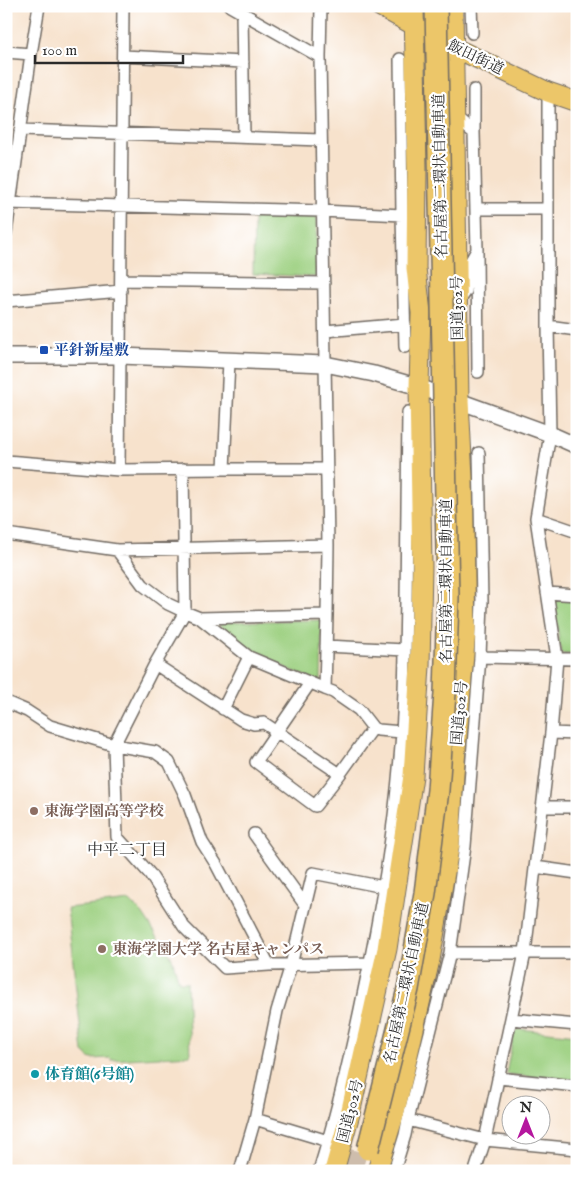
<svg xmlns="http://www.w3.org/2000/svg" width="583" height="1177" font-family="'IM FELL English','Noto Serif JP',serif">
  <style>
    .green { fill: #9dd081; stroke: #647e56 }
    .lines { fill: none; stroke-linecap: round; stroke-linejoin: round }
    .motorway-tunnel { stroke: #cebdac; stroke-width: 21; stroke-dasharray: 21 11; stroke-linecap: butt }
    .minor-casing { stroke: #726b63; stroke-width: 14 }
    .tertiary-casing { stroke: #726b63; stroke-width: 18 }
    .primary-casing { stroke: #726b63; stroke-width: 21 }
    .trunk-casing { stroke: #726b63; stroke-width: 21 }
    .minor { stroke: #fff; stroke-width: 11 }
    .tertiary { stroke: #fff; stroke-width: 15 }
    .primary { stroke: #ecc669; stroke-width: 19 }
    .trunk { stroke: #ecc669; stroke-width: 19 }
    .motorway-bridge-casing { stroke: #726b63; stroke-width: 24; stroke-linecap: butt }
    .motorway-bridge { stroke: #ecc669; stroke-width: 21 }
    .transit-dot { fill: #1a4fb4; stroke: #fff; stroke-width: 2 }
    .education-dot { fill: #8d6e63; stroke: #fff; stroke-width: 2 }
    .culture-dot { fill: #0f9aa8; stroke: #fff; stroke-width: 2 }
    .labels { text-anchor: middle; stroke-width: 4.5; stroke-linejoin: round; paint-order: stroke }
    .street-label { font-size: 15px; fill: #2b2b2b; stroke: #fff }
    .transit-label { font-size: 15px; font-weight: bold; fill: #164399; stroke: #fff; text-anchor: start }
    .education-label { font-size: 15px; font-weight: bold; fill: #785e54; stroke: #fff; text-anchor: start }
    .culture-label { font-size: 15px; font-weight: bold; fill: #0d838f; stroke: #fff; text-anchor: start }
    .neighbourhood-label { font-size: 16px; fill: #2b2b2b; stroke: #fff }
  </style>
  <rect width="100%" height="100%" fill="#fff"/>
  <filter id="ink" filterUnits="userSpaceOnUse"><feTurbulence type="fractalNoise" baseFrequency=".02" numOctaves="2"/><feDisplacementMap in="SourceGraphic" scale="10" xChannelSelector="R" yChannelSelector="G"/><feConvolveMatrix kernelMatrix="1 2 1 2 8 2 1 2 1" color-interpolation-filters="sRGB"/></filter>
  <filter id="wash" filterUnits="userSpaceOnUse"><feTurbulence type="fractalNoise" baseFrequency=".0096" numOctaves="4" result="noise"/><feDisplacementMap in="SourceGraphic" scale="20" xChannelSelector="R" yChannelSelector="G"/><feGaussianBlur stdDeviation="1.12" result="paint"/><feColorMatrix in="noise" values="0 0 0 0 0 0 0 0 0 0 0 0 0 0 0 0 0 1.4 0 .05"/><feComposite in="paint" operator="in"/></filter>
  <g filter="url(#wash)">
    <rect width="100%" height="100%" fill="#f7e2cc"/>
    <path class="green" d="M254,216l63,1 -1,60 -63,-3z
      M553,598l24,1v56l-16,-1z
      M322,620l-1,63 -69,-30 -36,-31z
      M130,901l12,12 30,45 7,24h8l3,73 -78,5 -2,-2 -19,1 -8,-7 -16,-144z
      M518,1029l59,6v48l-71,-9 8,-42z"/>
  </g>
  <g filter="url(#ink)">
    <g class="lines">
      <path class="motorway-tunnel" d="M351,1171l7,-24"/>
      <g class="minor-casing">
        <path id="minor" d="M230,6l90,51
          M471,6l1,27
          M242,13l2,124
          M6,52l25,2
          M123,56l120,6
          M400,59l2,156 3,132
          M474,90v43
          M455,117l19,16 3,117 -9,16 -2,25 -4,6
          M20,130l301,10
          M6,203l316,8 80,4
          M476,209h72
          M6,233l25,-179 8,-48
          M477,252l1,120
          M121,280l203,3
          M6,301l115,-10
          M548,326l29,4
          M325,331l80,-7
          M6,461l113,9 105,-1h102
          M224,469l5,-108
          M119,470l4,-464
          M536,518l41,14
          M6,534l111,16 211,-5
          M117,550l26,35 25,19 17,8 -2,-143
          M547,593l30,2
          M200,618l127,-3
          M326,646l79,4
          M480,657l97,2
          M155,664l86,56 13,4 10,-1 76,51 33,-46 5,2 24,2
          M310,683l-54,79 59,44 25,-32
          M325,689l8,3 26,18 14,18
          M6,702l21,9 23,15 64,19 3,92 33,37 34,53 41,41 44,-3 101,-2
          M223,709l26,-52
          M551,733l26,1
          M542,807h35
          M254,834l51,71
          M535,867l42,6
          M450,953h127
          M269,965l-53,-101 -14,-22 -17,-47 -16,-33 -14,-10 -41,-7 41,-81 30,-52 15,6 49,39 76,32 2,-74 1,-70 -8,-488 1,-51
          M511,1019l66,6
          M498,1078l79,8
          M255,1119l73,22
          M408,1120l77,20 92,9
          M240,1171l15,-52 22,-108 14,-46 22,-92 71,14
          M319,1171c18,-58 32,-117 44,-176 19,-87 33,-174 39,-263 3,-44 3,-87 4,-131 1,-63 1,-126 2,-189
          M394,1171l11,-36 3,-15 42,-167 15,-107 15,-189 2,-56 -3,-148
          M475,1171l10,-31 40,-187 26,-220 6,-75 -21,-140 14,-84 -2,-108v-234"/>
      </g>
      <g class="tertiary-casing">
        <path id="tertiary" d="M6,356h114l205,8 49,10 45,13 40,14 91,33 27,12"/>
      </g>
      <g class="primary-casing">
        <path id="primary" d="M379,6l74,41 95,45 29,10"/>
      </g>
      <g class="trunk-casing">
        <path id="trunk" d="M334,1171l16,-57 37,-165 26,-173 7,-110 2,-100 -3,-179 2,-74 -5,-45 1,-100 -3,-162
          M377,1171l17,-56 36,-155 20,-117 4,-69 12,-144 -3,-153 -4,-76 -6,-395"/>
      </g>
      <use href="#minor" class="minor"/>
      <use href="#tertiary" class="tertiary"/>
      <use href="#primary" class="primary"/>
      <use href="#trunk" class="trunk"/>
      <g class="motorway-bridge-casing">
        <path id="motorway-bridge" d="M368,1149l40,-160 17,-96 13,-103 7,-97 3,-96 -12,-591"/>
      </g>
      <use href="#motorway-bridge" class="motorway-bridge"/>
    </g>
  </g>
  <rect class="transit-dot" x="39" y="345" width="10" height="10" rx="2.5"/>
  <g class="education-dot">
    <circle cx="34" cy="811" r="5"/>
    <circle cx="102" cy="949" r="5"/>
  </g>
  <circle class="culture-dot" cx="35" cy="1074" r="5"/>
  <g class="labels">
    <g class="street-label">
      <text transform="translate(476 57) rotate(26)" y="5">飯田街道</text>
      <text transform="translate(440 176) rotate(-91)" y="5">名古屋第二環状自動車道</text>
      <text transform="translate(457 308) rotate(-91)" y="5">国道302号</text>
      <text transform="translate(446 581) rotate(-90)" y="5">名古屋第二環状自動車道</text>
      <text transform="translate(459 713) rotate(-85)" y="5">国道302号</text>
      <text transform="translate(406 983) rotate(-78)" y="5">名古屋第二環状自動車道</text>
      <text transform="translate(350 1111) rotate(-76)" y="5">国道302号</text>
    </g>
    <g class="transit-label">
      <text x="54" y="355">平針新屋敷</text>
    </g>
    <g class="education-label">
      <text x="44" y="816">東海学園高等学校</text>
      <text x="112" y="954">東海学園大学 名古屋キャンパス</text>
    </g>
    <g class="culture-label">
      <text x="45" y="1079">体育館(6号館)</text>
    </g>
    <g class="neighbourhood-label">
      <text x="127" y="855">中平二丁目</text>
    </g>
  </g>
  <rect width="583" height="1177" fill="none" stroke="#fff" stroke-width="25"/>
  <g transform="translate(526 1120)"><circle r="24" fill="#ffffff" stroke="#aaaaaa"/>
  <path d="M0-4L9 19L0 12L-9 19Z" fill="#b5179e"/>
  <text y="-8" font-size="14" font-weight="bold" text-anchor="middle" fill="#2b2b2b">N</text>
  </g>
  <path d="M35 55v8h148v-8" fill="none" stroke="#2b2b2b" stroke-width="2.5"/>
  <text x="42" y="55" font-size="15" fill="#2b2b2b" stroke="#ffffff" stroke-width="4" paint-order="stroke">100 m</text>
</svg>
